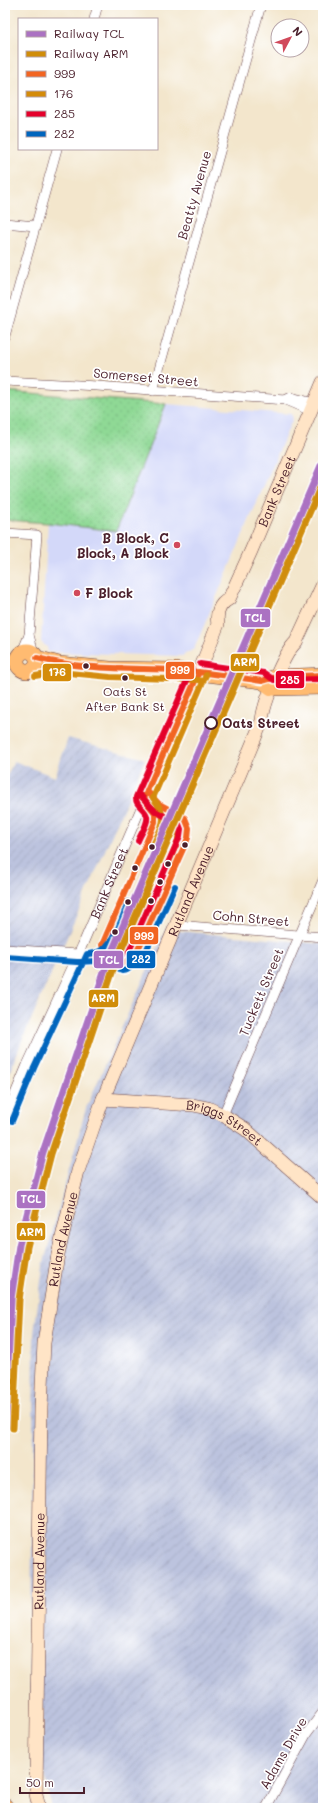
<svg xmlns="http://www.w3.org/2000/svg" width="328" height="1813" font-family="Mali,sans-serif">
  <style>
    .built { fill: #d3d8f9 }
    .industrial { fill: url(#industrial-furrows) }
    .park { fill: url(#park-dots); stroke: #6c7c60 }
    .lines { fill: none; stroke-linecap: round; stroke-linejoin: round }
    .street-casing { stroke: #633d43; stroke-width: 10 }
    .secondary-casing { stroke: #633d43; stroke-width: 14 }
    .primary-casing { stroke: #633d43; stroke-width: 16 }
    .street { stroke: #fff; stroke-width: 9 }
    .secondary { stroke: #ffe4c6; stroke-width: 13 }
    .primary { stroke: #ffbb71; stroke-width: 15 }
    .bus-1-casing { stroke: #fff; stroke-width: 9 }
    .bus-2-casing { stroke: #fff; stroke-width: 9 }
    .bus-3-casing { stroke: #fff; stroke-width: 9 }
    .bus-4-casing { stroke: #fff; stroke-width: 9 }
    .bus-1 { stroke: #f26522; stroke-width: 6 }
    .bus-2 { stroke: #d48b09; stroke-width: 6 }
    .bus-3 { stroke: #e4002b; stroke-width: 6 }
    .bus-4 { stroke: #0065bd; stroke-width: 6 }
    .rail-1-casing { stroke: #fff; stroke-width: 10 }
    .rail-2-casing { stroke: #fff; stroke-width: 10 }
    .rail-1 { stroke: #ab72c2; stroke-width: 7 }
    .rail-2 { stroke: #d08d09; stroke-width: 7 }
    .poi-dot { fill: #d1495b; stroke: #fff; stroke-width: 1.5 }
    .bus-dot { fill: #4a1f2b; stroke: #fff; stroke-width: 1.5 }
    .stop-dot { fill: #fff; stroke: #4a1f2b; stroke-width: 2 }
    .labels { text-anchor: middle; stroke-width: 3.5; stroke-linejoin: round; paint-order: stroke }
    .bus-label { font-size: 12px; fill: #4a1f2b; stroke: #fff }
    .street-label { font-size: 13px; fill: #4a1f2b; stroke: #fff }
    .poi-label { font-size: 13px; font-weight: bold; fill: #4a1f2b; stroke: #fff; text-anchor: end }
    .stop-label { font-size: 13px; font-weight: bold; fill: #4a1f2b; stroke: #fff; text-anchor: start }
    .line-badge { stroke: #fff; stroke-width: 1.5 }
    .badge-label { font-size: 11px; text-anchor: middle; font-weight: bold; fill: #fff }
  </style>
  <defs>
    <pattern id="industrial-furrows" width="10" height="10" patternUnits="userSpaceOnUse"><rect width="10" height="10" fill="#bcc3de"/><path d="M-1 1l2-2M0 10L10 0M9 11l2-2" fill="none" stroke="#a3a7bf"/></pattern>
    <pattern id="park-dots" width="8" height="8" patternUnits="userSpaceOnUse"><rect width="8" height="8" fill="#8fd995"/><path d="M2 2h.1M6 6h.1" fill="none" stroke="#7dba81" stroke-width="1.8" stroke-linecap="round"/></pattern>
  </defs>
  <rect width="100%" height="100%" fill="#fff"/>
  <filter id="ink" filterUnits="userSpaceOnUse"><feTurbulence type="fractalNoise" baseFrequency=".025" numOctaves="2"/><feDisplacementMap in="SourceGraphic" scale="8" xChannelSelector="R" yChannelSelector="G"/><feConvolveMatrix kernelMatrix="1 2 1 2 8 2 1 2 1" color-interpolation-filters="sRGB"/></filter>
  <filter id="wash" filterUnits="userSpaceOnUse"><feTurbulence type="fractalNoise" baseFrequency=".012" numOctaves="4" result="noise"/><feDisplacementMap in="SourceGraphic" scale="16" xChannelSelector="R" yChannelSelector="G"/><feGaussianBlur stdDeviation="0.9" result="paint"/><feColorMatrix in="noise" values="0 0 0 0 0 0 0 0 0 0 0 0 0 0 0 0 0 1.4 0 .05"/><feComposite in="paint" operator="in"/></filter>
  <g filter="url(#wash)">
    <rect width="100%" height="100%" fill="#f3e6cc"/>
    <path class="built" d="M166,404l125,10 2,4 -99,231 -12,7 -134,-4 -1,-5 -6,-5 7,-119 68,8z"/>
    <path class="industrial" d="M68,738l77,21 -122,279 -18,47v-305l9,-19 41,16z
      M167,926l12,5 144,13v864h-272l-9,-51 -12,-17 4,-407 9,-67 43,-158z"/>
    <path class="park" d="M5,391l161,13 -50,127 -68,-8 -43,-3z"/>
  </g>
  <g filter="url(#ink)">
    <g class="lines">
      <g class="street-casing">
        <g id="street">
          <path d="M94,19l4,-14"/>
          <path d="M5,223l30,3"/>
          <path d="M5,336l52,-187"/>
          <path d="M5,381l92,5 188,14 26,11"/>
          <path d="M153,391l108,-386"/>
          <path d="M285,400l6,-3 23,6"/>
          <path d="M5,533l32,2 -8,100 -7,17"/>
          <path d="M29,635l5,18"/>
          <path d="M177,925l146,12"/>
          <path d="M5,949l73,5"/>
          <path d="M223,1115l100,-235"/>
          <path id="s1" d="M5,1118l22,-53 55,-119 117,-274"/>
          <path d="M266,1808l41,-75 16,-21"/>
        </g>
      </g>
      <g class="secondary-casing">
        <g id="secondary">
          <path id="s2" d="M199,672l19,-48c-2,-10 1,-20 11,-25l22,-48 72,-169"/>
          <path id="s3" d="M103,1099l90,6 15,3 15,7 22,14 78,69"/>
          <path id="s4" d="M39,1808l-3,-14 5,-386 3,-65 14,-89 20,-83 25,-72 159,-378c1,-17 22,-68 34,-79l27,-58"/>
        </g>
      </g>
      <g class="primary-casing">
        <path id="primary" d="M17 661a10 10 0 1 1 20 0a10 10 0 1 1-20 0Z
          M37,658l22,6 51,5 65,1 87,11 14,-4 47,-2
          M262,681l10,7 51,-1
          M5,1806l1,2"/>
      </g>
      <use href="#street" class="street"/>
      <use href="#secondary" class="secondary"/>
      <use href="#primary" class="primary"/>
      <g class="bus-1-casing">
        <path id="bus-1" d="M37,658c45,12 91,10 137,12 29,1 59,7 88,11l14,-4 47,-2
          M147,791l12,13 26,14 4,10 -1,10 -52,116 -12,9 -19,-8 -3,-10 53,-123v-9l-11,-14z
          M147,791l52,-119"/>
      </g>
      <g class="bus-2-casing">
        <path id="bus-2" d="M35,676l24,-4 51,5 89,3
          M141,796l14,15 23,12v17l-9,22
          M152,847c10,-22 18,-28 1,-49l53,-123"/>
      </g>
      <g class="bus-3-casing">
        <path id="bus-3" d="M200,664l64,9 10,7 49,-1
          M138,841c2,-6 11,-18 9,-25 -2,-8 -12,-10 -11,-19l56,-128
          M116,930l-6,15 2,4 11,5 7,-5 50,-113 1,-7 -2,-5 -24,-13 -14,-15"/>
      </g>
      <g class="bus-4-casing">
        <path id="bus-4" d="M5,957l72,5 20,-1 25,10 5,-1 16,-12 32,-72
          M12,1121l22,-53 53,-114c26,1 34,-34 41,-52"/>
      </g>
      <use href="#bus-1" class="bus-1"/>
      <use href="#bus-2" class="bus-2"/>
      <use href="#bus-3" class="bus-3"/>
      <use href="#bus-4" class="bus-4"/>
      <g class="rail-1-casing">
        <path id="rail-1" d="M5,1428l6,-129 8,-54 24,-93 65,-191 215,-500"/>
      </g>
      <g class="rail-2-casing">
        <path id="rail-2" d="M13,1428l6,-128 8,-53 24,-93 64,-190 208,-483"/>
      </g>
      <use href="#rail-1" class="rail-1"/>
      <use href="#rail-2" class="rail-2"/>
    </g>
  </g>
  <g class="poi-dot">
    <circle cx="177" cy="545" r="4"/>
    <circle cx="77" cy="593" r="4"/>
  </g>
  <g class="bus-dot">
    <circle cx="86" cy="666" r="3.5"/>
    <circle cx="125" cy="678" r="3.5"/>
    <circle cx="185" cy="845" r="3.5"/>
    <circle cx="152" cy="847" r="3.5"/>
    <circle cx="168" cy="864" r="3.5"/>
    <circle cx="135" cy="868" r="3.5"/>
    <circle cx="160" cy="882" r="3.5"/>
    <circle cx="151" cy="901" r="3.5"/>
    <circle cx="128" cy="902" r="3.5"/>
    <circle cx="115" cy="932" r="3.5"/>
  </g>
  <circle class="stop-dot" cx="211" cy="723" r="6"/>
  <g class="labels">
    <g class="bus-label">
      <text x="125" y="696">Oats St<tspan x="125" dy="15">After Bank St</tspan></text>
    </g>
    <g class="street-label">
      <text transform="translate(194 195) rotate(-74)" y="5">Beatty Avenue</text>
      <text transform="translate(146 377) rotate(5)" y="5">Somerset Street</text>
      <text dy="5" stroke="none"><textPath href="#s2" startOffset="199">Bank Street</textPath></text>
      <text dy="5" stroke="none"><textPath href="#s1" startOffset="257">Bank Street</textPath></text>
      <text dy="5" stroke="none"><textPath href="#s4" startOffset="943">Rutland Avenue</textPath></text>
      <text transform="translate(251 918) rotate(5)" y="5">Cohn Street</text>
      <text transform="translate(261 992) rotate(-67)" y="5">Tuckett Street</text>
      <text dy="5" stroke="none"><textPath href="#s3" startOffset="126">Briggs Street</textPath></text>
      <text dy="5" stroke="none"><textPath href="#s4" startOffset="571">Rutland Avenue</textPath></text>
      <text dy="5" stroke="none"><textPath href="#s4" startOffset="247">Rutland Avenue</textPath></text>
      <text transform="translate(283 1753) rotate(-60)" y="5">Adams Drive</text>
    </g>
    <g class="poi-label">
      <text x="169" y="543">B Block, C<tspan x="169" dy="15">Block, A Block</tspan></text>
      <text x="85" y="598" text-anchor="start">F Block</text>
    </g>
    <g class="stop-label">
      <text x="222" y="728">Oats Street</text>
    </g>
  </g>
  <g class="line-badge">
    <rect x="240" y="608" width="31" height="20" rx="4" fill="#ab72c2"/>
    <rect x="230" y="653" width="30" height="19" rx="4" fill="#d08d09"/>
    <rect x="165" y="661" width="30" height="19" rx="4" fill="#f26522"/>
    <rect x="42" y="663" width="30" height="19" rx="4" fill="#d48b09"/>
    <rect x="275" y="670" width="30" height="19" rx="4" fill="#e4002b"/>
    <rect x="129" y="926" width="30" height="19" rx="4" fill="#f26522"/>
    <rect x="126" y="950" width="30" height="19" rx="4" fill="#0065bd"/>
    <rect x="93" y="950" width="31" height="19" rx="4" fill="#ab72c2"/>
    <rect x="88" y="989" width="31" height="19" rx="4" fill="#d08d09"/>
    <rect x="16" y="1190" width="30" height="19" rx="4" fill="#ab72c2"/>
    <rect x="16" y="1222" width="30" height="19" rx="4" fill="#d08d09"/>
  </g>
  <g class="badge-label">
    <text x="255" y="622">TCL</text>
    <text x="245" y="666">ARM</text>
    <text x="180" y="674">999</text>
    <text x="57" y="676">176</text>
    <text x="290" y="684">285</text>
    <text x="144" y="940">999</text>
    <text x="141" y="963">282</text>
    <text x="109" y="964">TCL</text>
    <text x="103" y="1002">ARM</text>
    <text x="31" y="1203">TCL</text>
    <text x="31" y="1236">ARM</text>
  </g>
  <rect width="328" height="1813" fill="none" stroke="#fff" stroke-width="20"/>
  <rect x="18" y="18" width="140" height="132" fill="#ffffff" stroke="#b7a5aa"/>
  <rect x="26" y="31" width="20" height="6" fill="#ab72c2" stroke="#b7a5aa"/>
  <text x="54" y="38" font-size="12" fill="#4a1f2b">Railway TCL</text>
  <rect x="26" y="51" width="20" height="6" fill="#d08d09" stroke="#b7a5aa"/>
  <text x="54" y="58" font-size="12" fill="#4a1f2b">Railway ARM</text>
  <rect x="26" y="71" width="20" height="6" fill="#f26522" stroke="#b7a5aa"/>
  <text x="54" y="78" font-size="12" fill="#4a1f2b">999</text>
  <rect x="26" y="91" width="20" height="6" fill="#d48b09" stroke="#b7a5aa"/>
  <text x="54" y="98" font-size="12" fill="#4a1f2b">176</text>
  <rect x="26" y="111" width="20" height="6" fill="#e4002b" stroke="#b7a5aa"/>
  <text x="54" y="118" font-size="12" fill="#4a1f2b">285</text>
  <rect x="26" y="131" width="20" height="6" fill="#0065bd" stroke="#b7a5aa"/>
  <text x="54" y="138" font-size="12" fill="#4a1f2b">282</text>
  <g transform="translate(290 38) rotate(49)"><circle r="19" fill="#ffffff" stroke="#b7a5aa"/>
  <path d="M0-3L7 15L0 10L-7 15Z" fill="#d1495b"/>
  <text y="-6" font-size="11" font-weight="bold" text-anchor="middle" fill="#4a1f2b">N</text>
  </g>
  <path d="M20 1787v6h64v-6" fill="none" stroke="#4a1f2b" stroke-width="2"/>
  <text x="26" y="1787" font-size="12" fill="#4a1f2b" stroke="#ffffff" stroke-width="3" paint-order="stroke">50 m</text>
</svg>
